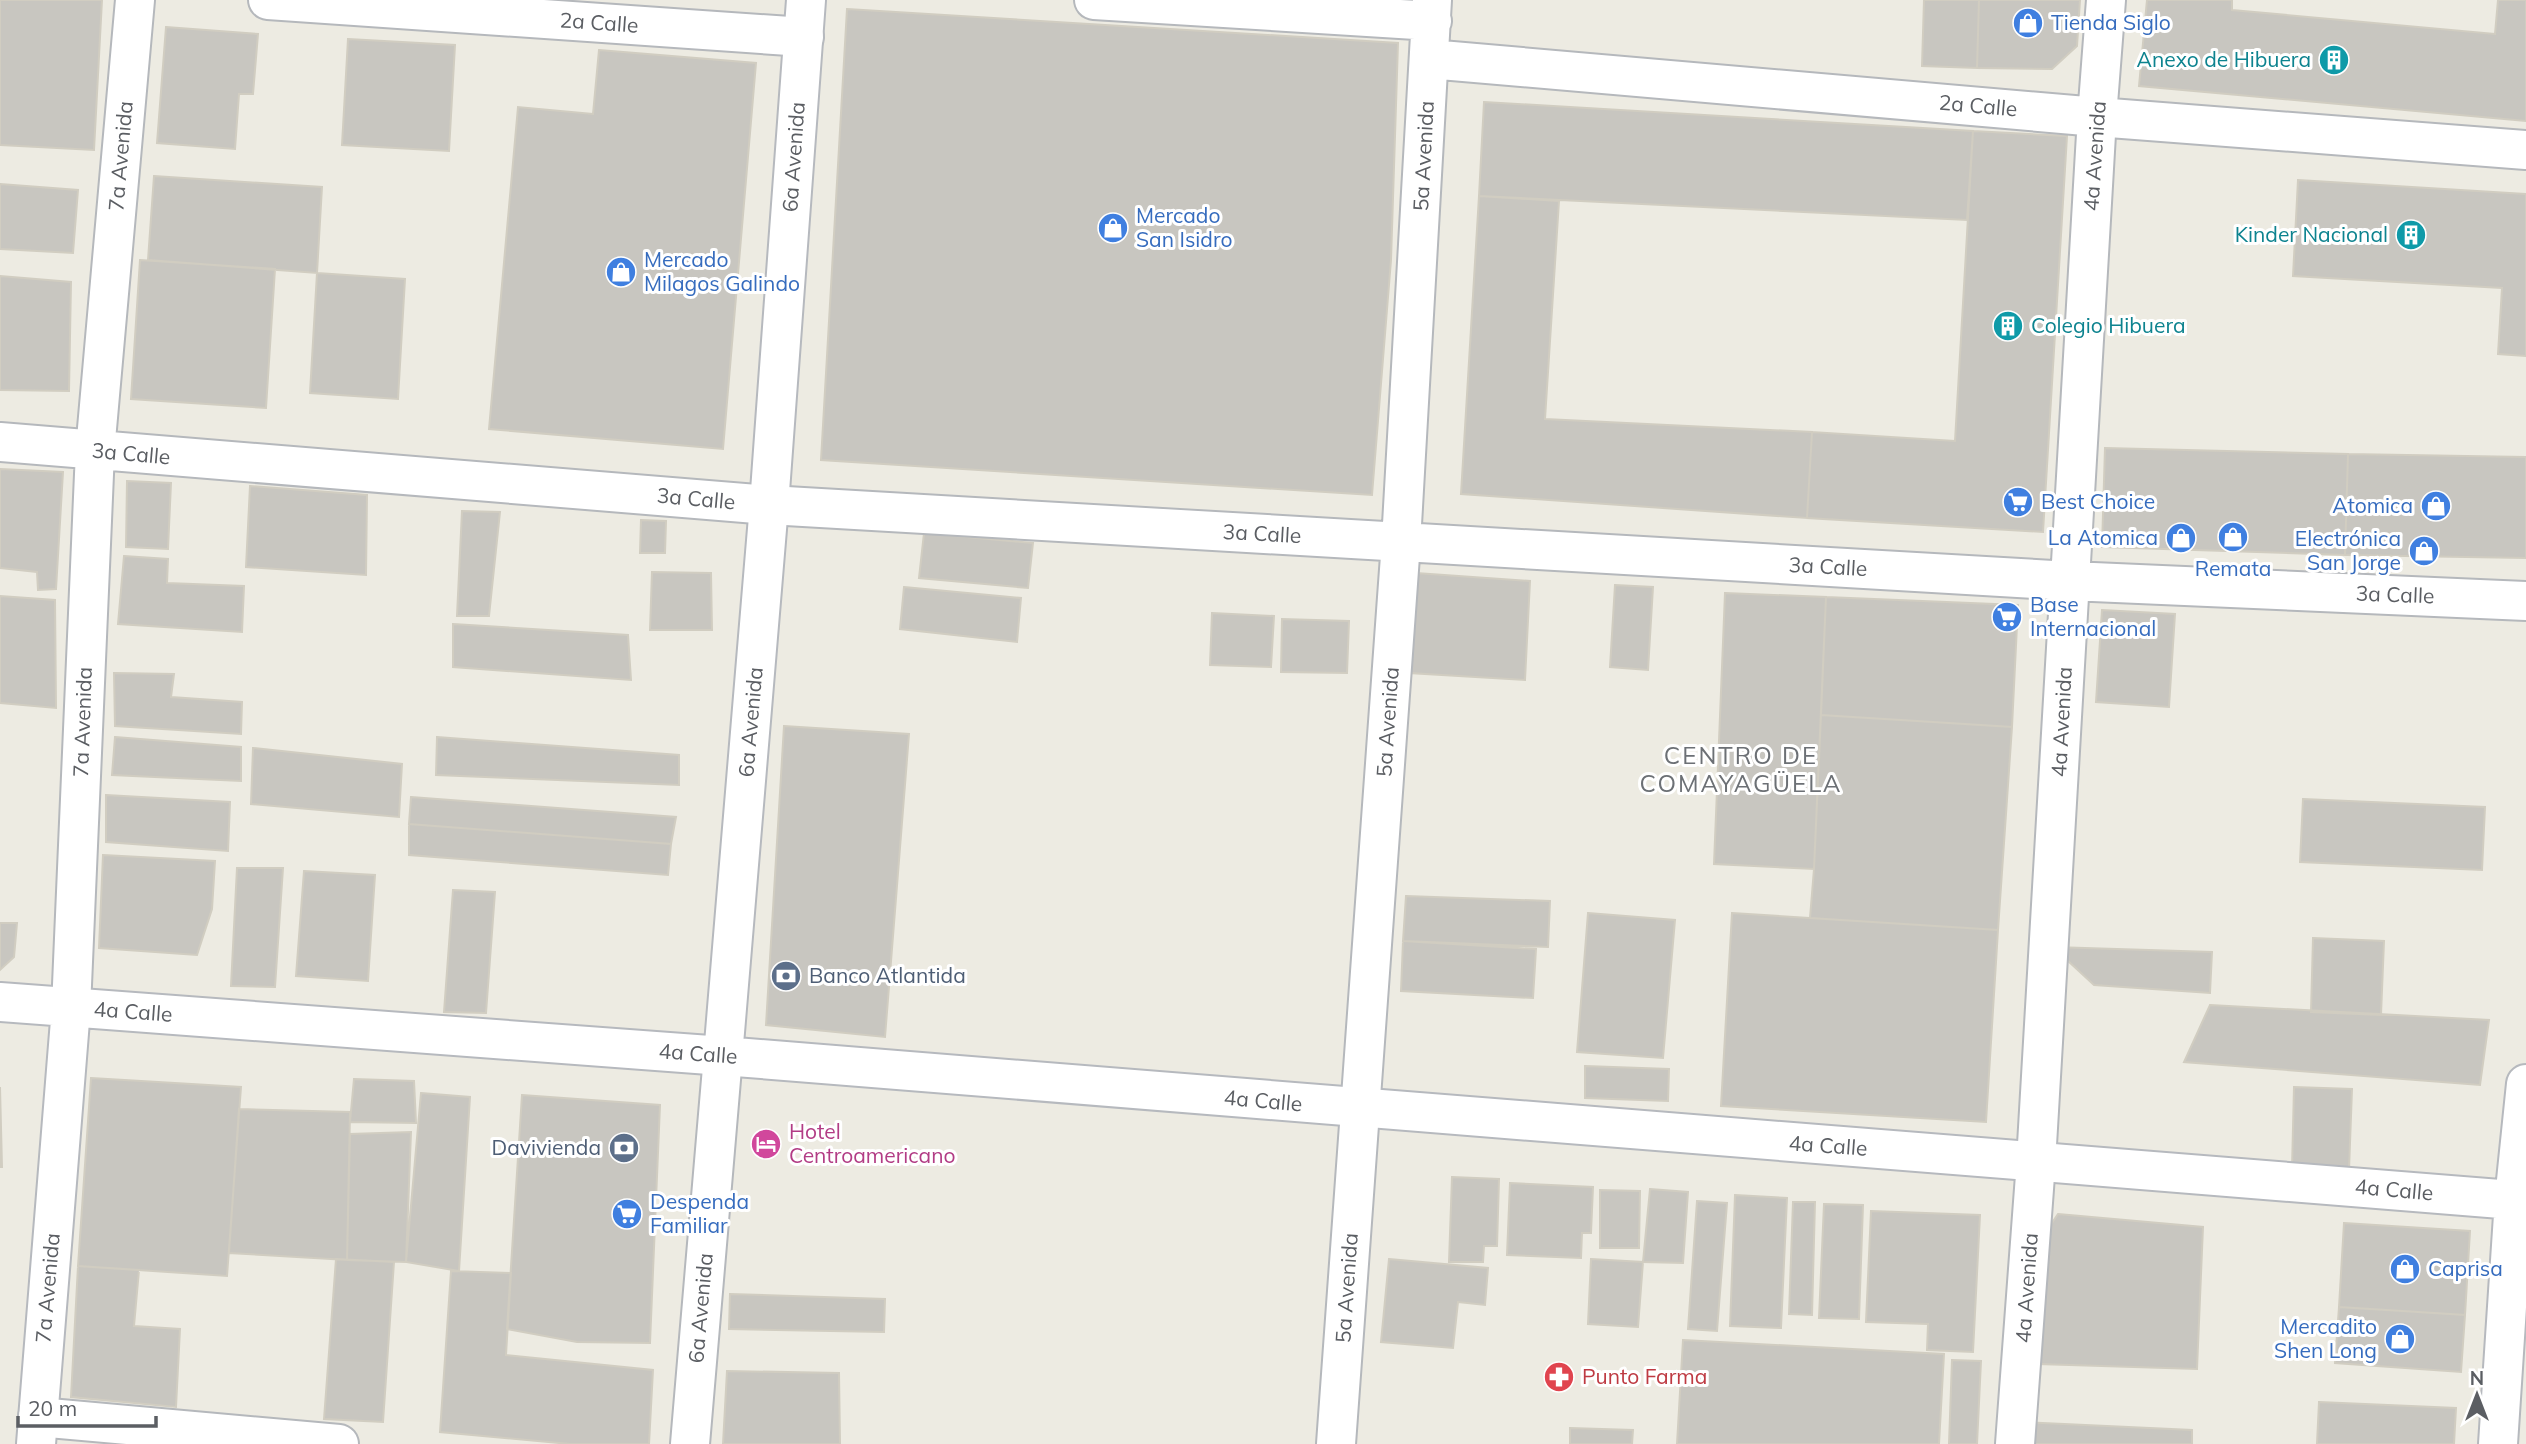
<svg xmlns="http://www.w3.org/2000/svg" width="2526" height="1444" font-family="Mulish,sans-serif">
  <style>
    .building { fill: #c8c6c0; stroke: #d1cdc1; stroke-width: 2 }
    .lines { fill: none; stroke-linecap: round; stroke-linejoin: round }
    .street-casing { stroke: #b5b8bc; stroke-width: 42 }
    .secondary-casing { stroke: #b6b9be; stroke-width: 42 }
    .street { stroke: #fff; stroke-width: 38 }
    .secondary { stroke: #fff; stroke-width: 38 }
    .labels { text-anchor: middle; stroke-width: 6; stroke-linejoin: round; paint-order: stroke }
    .street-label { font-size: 21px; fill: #5b5e63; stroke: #fff }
    .shop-label { font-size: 21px; fill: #366cbe; stroke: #fff; text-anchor: start }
    .culture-label { font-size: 21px; fill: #0d838f; stroke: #fff; text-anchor: end }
    .service-label { font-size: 21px; fill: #4e5e75; stroke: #fff; text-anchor: start }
    .hotel-label { font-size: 21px; fill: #b23c85; stroke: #fff; text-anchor: start }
    .health-label { font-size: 21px; fill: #be3a42; stroke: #fff; text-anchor: start }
    .quarter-label { font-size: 24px; letter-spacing: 2px; fill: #6c7075; stroke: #fff }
  </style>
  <rect width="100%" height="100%" fill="#edebe2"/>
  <path class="building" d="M0,0h102l-8,150 -94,-5z
    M1924,0h55l-2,68 -55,-2z
    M1979,0h101l-3,46 -25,23 -75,-1z
    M2147,0h85v10l263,24 3,-34h28v121l-387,-35z
    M847,9l551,34 -7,217 -19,235 -551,-35z
    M166,27l92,7 -5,60h-14l-4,55 -78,-6z
    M348,39l107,6 -6,106 -107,-6z
    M599,50l157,13 -33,386 -234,-20 29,-322 75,7z
    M1484,102l489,29 -6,89 -488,-24z
    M1973,131l94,5 -24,396 -236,-14 5,-86 143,9z
    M154,176l168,11 -5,86 -169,-13z
    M2298,180l228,14v162l-28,-2 4,-66 -209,-12z
    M0,184l78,6 -5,63 -73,-4z
    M1479,196l80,5 -14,218 267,13 -5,86 -346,-24z
    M140,260l135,9 -9,139 -135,-9z
    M317,273l88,6 -7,120 -88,-6z
    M0,276l71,6 -2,109 -69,-1z
    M2105,448l243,6 -3,101 -243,-8z
    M2348,454l178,3v101l-181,-3z
    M0,469l63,3 -7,117 -18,1 -1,-18 -37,-4z
    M127,481l44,2 -3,66 -42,-2z
    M250,486l117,9 -1,80 -120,-8z
    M462,511l38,1 -11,104h-32z
    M641,520l25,1 -1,32h-25z
    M924,533l109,10 -5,45 -109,-10z
    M124,556l44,3 -1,24 77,3 -2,46 -124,-8z
    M652,572l59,1 1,57h-62z
    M1416,573l114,8 -5,99 -116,-7z
    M1615,585l38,2 -5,83 -38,-3z
    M904,587l117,11 -4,44 -117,-13z
    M1725,593l101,4 -12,272 -100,-5z
    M0,596l55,4 1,108 -56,-5z
    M1826,597l192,8 -6,122 -191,-12z
    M2102,610l73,4 -6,93 -73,-5z
    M1212,613l62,3 -3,51 -61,-2z
    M1282,619l67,2 -2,52 -66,-1z
    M453,624l175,11 3,45 -178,-13z
    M114,673l60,1 -3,23 71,5 -1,32 -126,-8z
    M1821,715l191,12 -14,203 -188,-12 4,-49z
    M784,726l125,8 -24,303 -119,-12z
    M115,737l126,10v34l-129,-6z
    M437,737l242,18v30l-243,-10z
    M253,748l149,16 -3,53 -148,-13z
    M106,795l124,7 -2,49 -122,-9z
    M411,797l265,20 -5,27 -262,-20z
    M2303,799l182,8 -3,63 -182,-8z
    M409,824l262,20 -3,31 -259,-20z
    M103,855l112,6 -3,48 -15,46 -98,-7z
    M237,868h46l-8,119 -44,-1z
    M304,871l71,4 -7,106 -72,-5z
    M453,890l42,2 -9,121 -42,-1z
    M1406,896l144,5 -2,46 -145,-6z
    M1588,913l87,7 -12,138 -86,-6z
    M1732,913l266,17 -12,192 -265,-16z
    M0,923h17l-3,34 -14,13z
    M2313,938l71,3 -3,74 -70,-3z
    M1403,941l133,8 -3,49 -132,-7z
    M2053,947l159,5 -2,41 -116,-8z
    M2210,1005l279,15 -9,65 -296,-23z
    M1585,1066l84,3 -1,32 -83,-3z
    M91,1078l150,9 -14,189 -149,-10z
    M354,1079l60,2 2,42 -66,-1z
    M0,1087l2,80h-2z
    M2294,1087l58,2 -3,81 -57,-1z
    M421,1093l49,4 -11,174 -53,-9z
    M522,1095l138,10 -10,238 -73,-1 -70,-13z
    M239,1109l111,3 -3,148 -118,-7z
    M411,1132l-5,130 -59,-2 3,-126z
    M1452,1177l47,2 -2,67h-13l-1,16h-34z
    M1510,1183l83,4 -2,46h-9l-1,25 -74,-3z
    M1650,1189l38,3 -5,71 -40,-1z
    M1600,1190l40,1 -1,57h-39z
    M1735,1195l52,3 -6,130 -51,-2z
    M1697,1201l30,2 -10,128 -29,-2z
    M1793,1202h22l-3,113 -23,-1z
    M1824,1204l39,1 -4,114 -40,-1z
    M1871,1211l109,4 -7,137 -46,-2 1,-26 -62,-2z
    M2058,1214l145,13 -6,142 -159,-5 7,-131z
    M2344,1223l126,8 -5,84 -126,-8z
    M336,1259l58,3 -11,160 -59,-3z
    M1389,1259l99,9 -3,37 -27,-3 -5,46 -72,-6z
    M1591,1259l52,3 -5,65 -50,-3z
    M78,1266l61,4 -5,56 46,3 -4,78 -105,-10z
    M451,1271l60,2 -5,82 147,15 -4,74h-79l-130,-12z
    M730,1294l155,5 -1,33 -155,-3z
    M2339,1307l126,8 -4,57 -126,-9z
    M1683,1340l261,14 -5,90h-262z
    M1952,1360l29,1 -4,83h-28z
    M727,1371l112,2 1,71h-117z
    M2319,1402l137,6 -2,36h-137z
    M2024,1422l168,8v14h-169z
    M1570,1428l63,2 -1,14h-62z"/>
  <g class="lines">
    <g class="street-casing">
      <path id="street" d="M268,0l536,37
        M1094,0l338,21
        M1429,59l668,58 429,33
        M0,442l769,63 1301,76 456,20
        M71,1008l24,-557 40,-451
        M38,1417l301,27
        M690,1444l33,-388
        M1336,1444l65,-902 31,-542
        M2015,1444l21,-282 61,-1045 9,-117"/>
    </g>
    <g class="secondary-casing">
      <path id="secondary" d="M0,1002l723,54 1803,145
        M723,1056l46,-551 37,-505
        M36,1444l35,-436
        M2498,1444l16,-244 12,-116"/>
    </g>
    <use href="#street" class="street"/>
    <use href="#secondary" class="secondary"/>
  </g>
  <defs>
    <g id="shop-disc" transform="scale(1.575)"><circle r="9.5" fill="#3f7fe0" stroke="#fff"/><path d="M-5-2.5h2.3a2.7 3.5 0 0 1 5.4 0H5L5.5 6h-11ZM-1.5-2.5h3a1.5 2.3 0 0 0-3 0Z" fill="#fff"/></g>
    <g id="building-disc" transform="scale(1.575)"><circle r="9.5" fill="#0f9aa8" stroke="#fff"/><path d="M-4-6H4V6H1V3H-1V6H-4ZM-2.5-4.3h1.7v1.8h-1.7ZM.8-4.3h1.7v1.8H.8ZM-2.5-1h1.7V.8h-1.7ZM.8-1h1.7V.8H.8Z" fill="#fff"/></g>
    <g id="supermarket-disc" transform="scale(1.575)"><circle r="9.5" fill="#3f7fe0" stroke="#fff"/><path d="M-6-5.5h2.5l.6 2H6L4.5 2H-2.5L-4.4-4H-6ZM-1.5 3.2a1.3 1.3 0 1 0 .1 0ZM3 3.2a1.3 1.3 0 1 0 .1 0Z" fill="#fff"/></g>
    <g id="bank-disc" transform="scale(1.575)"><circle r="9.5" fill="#5c6f8a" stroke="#fff"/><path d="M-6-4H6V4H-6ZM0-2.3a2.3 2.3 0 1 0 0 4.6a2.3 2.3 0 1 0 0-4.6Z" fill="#fff"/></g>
    <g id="hotel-disc" transform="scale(1.575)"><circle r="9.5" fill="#d1479c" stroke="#fff"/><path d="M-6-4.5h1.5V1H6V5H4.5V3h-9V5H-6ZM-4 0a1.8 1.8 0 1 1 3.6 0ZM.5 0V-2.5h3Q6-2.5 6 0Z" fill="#fff"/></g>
    <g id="pharmacy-disc" transform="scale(1.575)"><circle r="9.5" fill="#e0444e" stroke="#fff"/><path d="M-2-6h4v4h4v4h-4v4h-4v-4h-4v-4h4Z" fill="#fff"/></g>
  </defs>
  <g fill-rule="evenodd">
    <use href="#shop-disc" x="2028" y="23"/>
    <use href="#building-disc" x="2334" y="60"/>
    <use href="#shop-disc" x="1113" y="228"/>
    <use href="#building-disc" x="2411" y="235"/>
    <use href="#shop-disc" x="621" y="272"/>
    <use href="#building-disc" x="2008" y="326"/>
    <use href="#supermarket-disc" x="2018" y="502"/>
    <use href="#shop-disc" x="2436" y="506"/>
    <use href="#shop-disc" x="2233" y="537"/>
    <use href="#shop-disc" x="2181" y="538"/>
    <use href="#shop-disc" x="2424" y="551"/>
    <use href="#supermarket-disc" x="2007" y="617"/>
    <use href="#bank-disc" x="786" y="976"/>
    <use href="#hotel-disc" x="766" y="1144"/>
    <use href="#bank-disc" x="624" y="1148"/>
    <use href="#supermarket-disc" x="627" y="1214"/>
    <use href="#shop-disc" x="2405" y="1269"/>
    <use href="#shop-disc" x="2400" y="1339"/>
    <use href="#pharmacy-disc" x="1559" y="1377"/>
  </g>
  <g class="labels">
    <g class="street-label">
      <text transform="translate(599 23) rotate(4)" y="7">2a Calle</text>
      <text transform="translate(1978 106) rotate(5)" y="7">2a Calle</text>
      <text transform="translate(121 156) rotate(-85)" y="7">7a Avenida</text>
      <text transform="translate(1424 156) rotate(-87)" y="7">5a Avenida</text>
      <text transform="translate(2095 156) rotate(-86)" y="7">4a Avenida</text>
      <text transform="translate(794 157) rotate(-86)" y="7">6a Avenida</text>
      <text transform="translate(131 454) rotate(5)" y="7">3a Calle</text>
      <text transform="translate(696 499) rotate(5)" y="7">3a Calle</text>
      <text transform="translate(1262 534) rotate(3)" y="7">3a Calle</text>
      <text transform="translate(1828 567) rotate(3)" y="7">3a Calle</text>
      <text transform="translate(2395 595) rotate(2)" y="7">3a Calle</text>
      <text transform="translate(83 722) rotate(-88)" y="7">7a Avenida</text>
      <text transform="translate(751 722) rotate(-85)" y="7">6a Avenida</text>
      <text transform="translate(1388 722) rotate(-86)" y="7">5a Avenida</text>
      <text transform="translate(2062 722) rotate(-87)" y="7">4a Avenida</text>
      <text transform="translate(133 1012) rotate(4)" y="7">4a Calle</text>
      <text transform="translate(698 1054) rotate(4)" y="7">4a Calle</text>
      <text transform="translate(1263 1101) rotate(5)" y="7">4a Calle</text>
      <text transform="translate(1828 1146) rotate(4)" y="7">4a Calle</text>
      <text transform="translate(2394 1190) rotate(5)" y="7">4a Calle</text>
      <text transform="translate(48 1288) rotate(-85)" y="7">7a Avenida</text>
      <text transform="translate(1347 1288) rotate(-86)" y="7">5a Avenida</text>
      <text transform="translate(2027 1288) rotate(-86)" y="7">4a Avenida</text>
      <text transform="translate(701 1308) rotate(-85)" y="7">6a Avenida</text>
    </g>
    <g class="shop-label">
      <text x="2051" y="30">Tienda Siglo</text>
      <text x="1136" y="223">Mercado<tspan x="1136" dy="24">San Isidro</tspan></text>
      <text x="644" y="267">Mercado<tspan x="644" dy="24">Milagos Galindo</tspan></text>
      <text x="2041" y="509">Best Choice</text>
      <text x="2413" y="513" text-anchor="end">Atomica</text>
      <text x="2158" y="545" text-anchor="end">La Atomica</text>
      <text x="2401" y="546" text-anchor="end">Electrónica<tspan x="2401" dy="24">San Jorge</tspan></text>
      <text x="2233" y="576" text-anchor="middle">Remata</text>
      <text x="2030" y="612">Base<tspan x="2030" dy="24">Internacional</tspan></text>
      <text x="650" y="1209">Despenda<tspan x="650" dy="24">Familiar</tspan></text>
      <text x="2428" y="1276">Caprisa</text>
      <text x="2377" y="1334" text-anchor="end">Mercadito<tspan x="2377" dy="24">Shen Long</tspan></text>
    </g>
    <g class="culture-label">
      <text x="2311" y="67">Anexo de Hibuera</text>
      <text x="2388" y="242">Kinder Nacional</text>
      <text x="2031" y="333" text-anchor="start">Colegio Hibuera</text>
    </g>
    <g class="service-label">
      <text x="809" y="983">Banco Atlantida</text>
      <text x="601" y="1155" text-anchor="end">Davivienda</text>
    </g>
    <g class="hotel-label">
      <text x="789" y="1139">Hotel<tspan x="789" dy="24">Centroamericano</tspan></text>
    </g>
    <g class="health-label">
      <text x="1582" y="1384">Punto Farma</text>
    </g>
    <g class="quarter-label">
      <text x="1741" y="764">CENTRO DE<tspan x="1741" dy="28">COMAYAGÜELA</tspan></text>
    </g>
  </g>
  <g transform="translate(2477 1395)" stroke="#ffffff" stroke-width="5" paint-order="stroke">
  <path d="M0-5L12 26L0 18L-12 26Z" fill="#5b5e63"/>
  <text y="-10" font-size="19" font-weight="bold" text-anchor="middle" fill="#5b5e63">N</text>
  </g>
  <path d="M18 1416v10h138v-10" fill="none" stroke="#5b5e63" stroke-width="3.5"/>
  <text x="28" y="1416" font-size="21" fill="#5b5e63" stroke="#ffffff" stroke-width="5" paint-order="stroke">20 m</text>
</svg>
